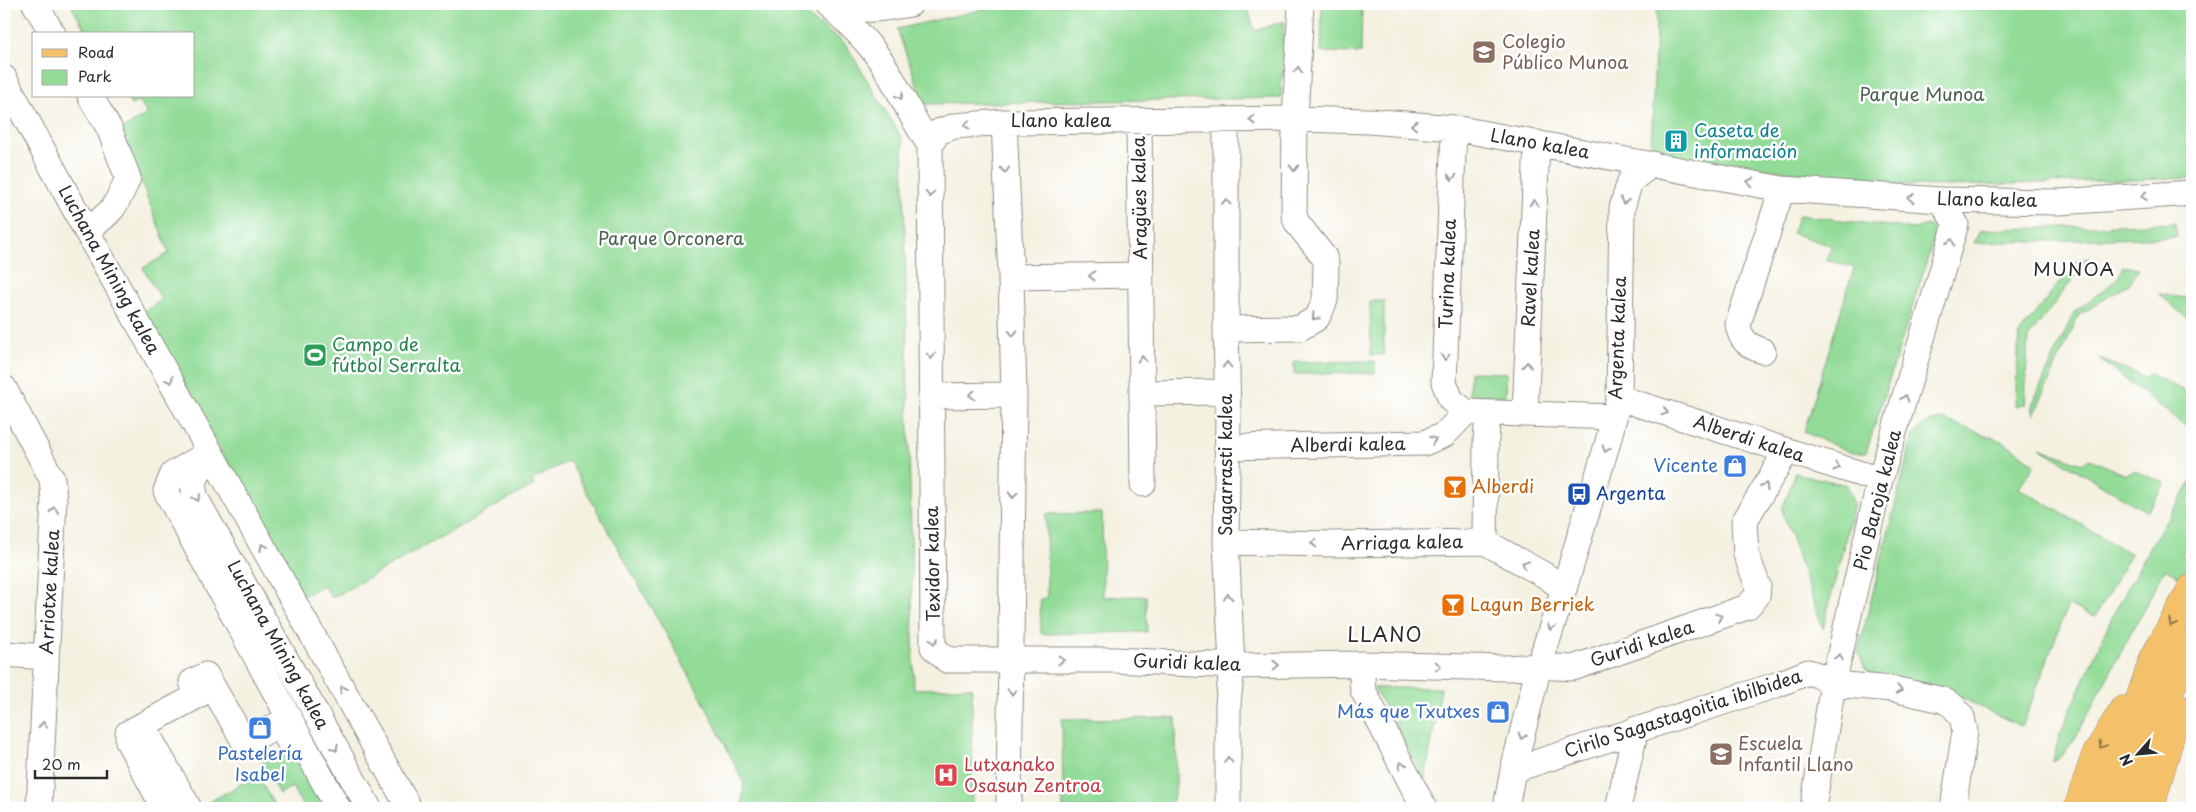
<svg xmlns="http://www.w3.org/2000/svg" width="2196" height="812" font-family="'Playpen Sans',sans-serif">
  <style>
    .green { fill: #93dc98; stroke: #5f8462 }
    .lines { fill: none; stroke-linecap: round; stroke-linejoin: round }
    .minor-casing { stroke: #908e86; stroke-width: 27 }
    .major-casing { stroke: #908e86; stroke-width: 29 }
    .minor { stroke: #fff; stroke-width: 25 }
    .major { stroke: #f4c16a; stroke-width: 28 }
    .oneway { stroke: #a0a0a0 }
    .oneway2 { stroke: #90764a }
    .labels { text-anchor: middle; stroke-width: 5; stroke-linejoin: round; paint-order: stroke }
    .education-label { font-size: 18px; fill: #785e54; stroke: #fff; text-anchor: start }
    .park-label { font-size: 18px; fill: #4a604c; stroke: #fff }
    .street-label { font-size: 18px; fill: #2b2b2b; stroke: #fff }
    .culture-label { font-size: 18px; fill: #0d838f; stroke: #fff; text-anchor: start }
    .leisure-label { font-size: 18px; fill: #27864d; stroke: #fff; text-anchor: start }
    .shop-label { font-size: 18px; fill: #366cbe; stroke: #fff; text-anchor: end }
    .food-label { font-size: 18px; fill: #c56008; stroke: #fff; text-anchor: start }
    .transit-label { font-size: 18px; fill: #164399; stroke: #fff; text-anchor: start }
    .health-label { font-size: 18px; fill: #be3a42; stroke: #fff; text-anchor: start }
    .neighbourhood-label { font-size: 19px; letter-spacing: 1px; fill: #2b2b2b; stroke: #fff }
    .quarter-label { font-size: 20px; letter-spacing: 1px; fill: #2b2b2b; stroke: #fff }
  </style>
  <rect width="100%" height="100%" fill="#fff"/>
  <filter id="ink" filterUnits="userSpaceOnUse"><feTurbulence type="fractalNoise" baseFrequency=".02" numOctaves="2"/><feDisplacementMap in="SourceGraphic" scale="10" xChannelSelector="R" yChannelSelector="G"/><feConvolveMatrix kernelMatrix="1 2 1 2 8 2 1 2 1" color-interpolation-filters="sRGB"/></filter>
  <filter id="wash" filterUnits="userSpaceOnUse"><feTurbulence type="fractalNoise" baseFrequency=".0096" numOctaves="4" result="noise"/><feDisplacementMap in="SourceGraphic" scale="20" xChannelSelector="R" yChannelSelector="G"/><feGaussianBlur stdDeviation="1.12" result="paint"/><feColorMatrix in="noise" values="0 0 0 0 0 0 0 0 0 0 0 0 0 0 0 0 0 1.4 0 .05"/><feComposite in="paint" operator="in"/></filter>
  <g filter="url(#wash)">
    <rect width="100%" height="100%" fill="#f4f1e1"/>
    <path class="green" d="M70,4h720l55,39 58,97 11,549 58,-2v121h-230l2,-25 -46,-92 -127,-227 -3,-3 -36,19 2,5 -202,113 -9,-13 -20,11 -161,-284 20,-12 -19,-32 26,-15 -48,-123 26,-16 -8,-13 -8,4 -5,-9h68v-62h-106z
      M1007,4h239l9,27 29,-10 -3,77 -357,6 -27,-75z
      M1322,4h40l-1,49 -40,-1z
      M1657,4h535v174l-239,8 -55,-1 -213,-26 -34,-8z
      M1799,215l115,14 14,-4 5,4 2,6 -69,218h-14l-48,-21 50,-164 -28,-9 6,-13 -40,-13z
      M2175,223l2,14 -203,6 7,-13z
      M2089,258l-61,80 -3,67 -10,2 4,-73 57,-73z
      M2123,266l16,3 -10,15 -50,31 -45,100 -2,-10 42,-93 44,-33z
      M2159,294l33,5v24z
      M1370,301h14v54h-13z
      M2099,359l45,18 7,-3 39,20 2,-1v38z
      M1375,361v12l-81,1v-12z
      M1470,372l37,1 -1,23 -37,-1z
      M1943,419l61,23 31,22 -16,24 112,66 -36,63 -27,-12 -46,122 -60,-29 -84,-21 -13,-8 -7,-18 55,-216c9,-10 16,-15 30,-16z
      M2040,448l42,16 8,-5 36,16 8,-4 31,12 -18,29z
      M1795,473l52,12 7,19 -31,125 -41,-119z
      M2192,481v56l-10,17 10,11v19l-27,-15 -89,168 -14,19 -9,5 7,-27 53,-119 39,-72z
      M1102,513l1,84 43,-1 1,36 -106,2 -1,-35 7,-1 -1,-84z
      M1374,688h67l-16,92z
      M1176,718v67l-5,23h-108l-1,-89z
      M291,747l34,61h-21l-12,-21 -13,7 -17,-31z
      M257,775l19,33h-70l-2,-3z"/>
  </g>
  <g filter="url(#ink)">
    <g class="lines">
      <g class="minor-casing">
        <path id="minor" d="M35,4l18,30
          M827,4c23,20 44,40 60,66 15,25 26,51 43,75
          M831,4c27,9 52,5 79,0
          M4,78l82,152 323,578
          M1139,121l3,272 85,-1
          M1226,121v208l2,87 -2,126 6,124 -4,38v104
          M1004,122l7,155 3,118 -5,413
          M1454,128l-10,254 7,18 15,12
          M930,145l3,502 14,13h168l117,6 129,-2 145,4 33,-2 34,2 174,-61 10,-11 1,-10 -12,-32 -2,-32 42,-70
          M930,145l8,-13 17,-6 49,-4 291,-3 74,2 85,7 328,61 159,11 118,2 133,-9
          M86,230c26,-16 30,-24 42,-52l-19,-50 -19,-32
          M1011,277l130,-2
          M1226,329l74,-1 17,-10 4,-8 4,-10 1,-36 -2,-7 -27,-34 -3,-8 1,-96 6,-115
          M1763,351c-15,-5 -23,-11 -25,-27l44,-135
          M4,388l48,91 2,20 -15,309
          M1142,393l1,91
          M931,396l83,-1
          M1619,398l261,82
          M1525,414l12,-271
          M1227,447l197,-4 20,-8 22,-23 148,5
          M200,458l-27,16 -7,17 172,317
          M215,461l-14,8 -8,13 2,15 174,311
          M1226,542l108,2 151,-2 61,34 18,13
          M1485,542l1,-103 2,-26
          M4,654l42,3
          M1361,664l2,26 61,118
          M143,726l46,82
          M1513,770l263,-85 32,-13 10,3 15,9 60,5 50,11 10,6 9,11 3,14 -12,77
          M164,808l-36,-67v-8l71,-38 -7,-13 14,-7 39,68 34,-19 14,25
          M1506,808l7,-38 26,-104 25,-77 43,-144 12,-47 3,-190 8,-27 22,-17
          M1618,808l18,-79
          M1813,808l20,-124 47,-204 76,-256 -15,-24"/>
      </g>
      <g class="major-casing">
        <path id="major" d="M2078,808l17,-51 28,-47
          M2102,808l52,-150 38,-70
          M2125,808c17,-57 40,-111 67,-164
          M2150,808l28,-100"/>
      </g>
      <use href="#minor" class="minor"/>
      <use href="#major" class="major"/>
    </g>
    <defs><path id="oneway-chevron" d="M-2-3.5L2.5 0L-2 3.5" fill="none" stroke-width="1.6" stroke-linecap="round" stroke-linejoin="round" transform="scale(1.25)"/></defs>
    <g class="oneway">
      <use href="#oneway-chevron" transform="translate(1298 70) rotate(-87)"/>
      <use href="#oneway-chevron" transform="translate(900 96) rotate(62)"/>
      <use href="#oneway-chevron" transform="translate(1252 120) rotate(179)"/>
      <use href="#oneway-chevron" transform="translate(967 125) rotate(175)"/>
      <use href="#oneway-chevron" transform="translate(1414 125) rotate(-175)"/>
      <use href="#oneway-chevron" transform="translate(1294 168) rotate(91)"/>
      <use href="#oneway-chevron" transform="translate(1005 170) rotate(87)"/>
      <use href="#oneway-chevron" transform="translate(1452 177) rotate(92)"/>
      <use href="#oneway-chevron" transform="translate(1750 182) rotate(-169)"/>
      <use href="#oneway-chevron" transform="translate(930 194) rotate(90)"/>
      <use href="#oneway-chevron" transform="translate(2144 196) rotate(176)"/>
      <use href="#oneway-chevron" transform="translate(1911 198) rotate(-176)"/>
      <use href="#oneway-chevron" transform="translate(1624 201) rotate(106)"/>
      <use href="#oneway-chevron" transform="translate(1226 202) rotate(-90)"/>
      <use href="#oneway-chevron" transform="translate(1534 203) rotate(-87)"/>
      <use href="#oneway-chevron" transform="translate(1951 242) rotate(-73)"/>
      <use href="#oneway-chevron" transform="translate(1092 276) rotate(179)"/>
      <use href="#oneway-chevron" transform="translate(1315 317) rotate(133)"/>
      <use href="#oneway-chevron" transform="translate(1013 333) rotate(89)"/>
      <use href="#oneway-chevron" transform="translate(931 356) rotate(90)"/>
      <use href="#oneway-chevron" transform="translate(1445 357) rotate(92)"/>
      <use href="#oneway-chevron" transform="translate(1142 359) rotate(-91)"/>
      <use href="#oneway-chevron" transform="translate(1227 365) rotate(-91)"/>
      <use href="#oneway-chevron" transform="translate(1527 365) rotate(-87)"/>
      <use href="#oneway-chevron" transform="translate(170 380) rotate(61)"/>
      <use href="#oneway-chevron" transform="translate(972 395) rotate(179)"/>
      <use href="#oneway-chevron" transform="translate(1905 398) rotate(-73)"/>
      <use href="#oneway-chevron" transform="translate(1665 412) rotate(18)"/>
      <use href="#oneway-chevron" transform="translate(1433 440) rotate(-21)"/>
      <use href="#oneway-chevron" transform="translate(1606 449) rotate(106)"/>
      <use href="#oneway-chevron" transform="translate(1837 467) rotate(17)"/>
      <use href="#oneway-chevron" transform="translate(1765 486) rotate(-60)"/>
      <use href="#oneway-chevron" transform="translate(1013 495) rotate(91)"/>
      <use href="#oneway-chevron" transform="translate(197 498) rotate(68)"/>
      <use href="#oneway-chevron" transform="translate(54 510) rotate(-87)"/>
      <use href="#oneway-chevron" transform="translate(1314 543) rotate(-178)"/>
      <use href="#oneway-chevron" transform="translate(263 547) rotate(-119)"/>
      <use href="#oneway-chevron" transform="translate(1525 564) rotate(-150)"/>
      <use href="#oneway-chevron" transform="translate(1228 597) rotate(-93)"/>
      <use href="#oneway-chevron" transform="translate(1719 617) rotate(-19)"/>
      <use href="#oneway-chevron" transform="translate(1551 627) rotate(108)"/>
      <use href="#oneway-chevron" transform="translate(934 641) rotate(84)"/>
      <use href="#oneway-chevron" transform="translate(1839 657) rotate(-77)"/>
      <use href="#oneway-chevron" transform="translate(1061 660)"/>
      <use href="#oneway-chevron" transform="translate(1276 665) rotate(-1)"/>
      <use href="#oneway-chevron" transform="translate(1438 666) rotate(1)"/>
      <use href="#oneway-chevron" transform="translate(343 689) rotate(-119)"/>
      <use href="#oneway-chevron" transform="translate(1899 690) rotate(11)"/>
      <use href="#oneway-chevron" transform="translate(1012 692) rotate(91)"/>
      <use href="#oneway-chevron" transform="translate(43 725) rotate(-87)"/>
      <use href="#oneway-chevron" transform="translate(1522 736) rotate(105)"/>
      <use href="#oneway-chevron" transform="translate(335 748) rotate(61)"/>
      <use href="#oneway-chevron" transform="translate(1228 760) rotate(-90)"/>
      <use href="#oneway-chevron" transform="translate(1402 765) rotate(-117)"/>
    </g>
    <g class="oneway2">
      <use href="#oneway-chevron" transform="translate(2172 623) rotate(118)"/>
      <use href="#oneway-chevron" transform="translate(2102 745) rotate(121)"/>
    </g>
  </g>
  <defs>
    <g id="school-square" transform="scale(1.25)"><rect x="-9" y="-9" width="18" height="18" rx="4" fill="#8d6e63" stroke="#fff"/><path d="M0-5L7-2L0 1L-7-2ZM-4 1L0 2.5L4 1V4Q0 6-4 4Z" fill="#fff"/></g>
    <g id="building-square" transform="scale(1.25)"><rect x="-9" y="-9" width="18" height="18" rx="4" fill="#0f9aa8" stroke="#fff"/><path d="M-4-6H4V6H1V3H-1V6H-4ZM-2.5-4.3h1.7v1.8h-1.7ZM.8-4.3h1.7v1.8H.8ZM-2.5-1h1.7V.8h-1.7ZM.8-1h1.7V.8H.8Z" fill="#fff"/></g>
    <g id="stadium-square" transform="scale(1.25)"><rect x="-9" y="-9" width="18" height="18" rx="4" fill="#2e9e5b" stroke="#fff"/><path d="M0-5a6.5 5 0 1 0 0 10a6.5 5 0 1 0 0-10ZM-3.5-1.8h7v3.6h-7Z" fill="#fff"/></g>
    <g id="shop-square" transform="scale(1.25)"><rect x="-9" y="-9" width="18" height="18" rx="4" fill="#3f7fe0" stroke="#fff"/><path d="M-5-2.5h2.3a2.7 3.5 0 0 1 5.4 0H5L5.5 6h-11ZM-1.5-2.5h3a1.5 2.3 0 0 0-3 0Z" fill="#fff"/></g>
    <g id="bar-square" transform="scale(1.25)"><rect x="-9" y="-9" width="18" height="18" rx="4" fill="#e8710a" stroke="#fff"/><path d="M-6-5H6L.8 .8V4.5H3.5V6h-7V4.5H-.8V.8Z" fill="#fff"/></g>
    <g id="bus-square" transform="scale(1.25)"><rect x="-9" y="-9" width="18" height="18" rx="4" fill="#1a4fb4" stroke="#fff"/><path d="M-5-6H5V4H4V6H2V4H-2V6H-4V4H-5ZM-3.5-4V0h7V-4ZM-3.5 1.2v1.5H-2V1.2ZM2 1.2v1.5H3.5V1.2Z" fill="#fff"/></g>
    <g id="hospital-square" transform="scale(1.25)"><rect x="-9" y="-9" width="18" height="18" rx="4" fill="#e0444e" stroke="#fff"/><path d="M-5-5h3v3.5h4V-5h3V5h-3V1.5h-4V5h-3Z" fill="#fff"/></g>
  </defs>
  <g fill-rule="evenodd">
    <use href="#school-square" x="1484" y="52"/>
    <use href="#building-square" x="1676" y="141"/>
    <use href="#stadium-square" x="315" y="355"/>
    <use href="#shop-square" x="1735" y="466"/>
    <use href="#bar-square" x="1455" y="487"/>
    <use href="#bus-square" x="1579" y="494"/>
    <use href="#bar-square" x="1453" y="605"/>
    <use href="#shop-square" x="1498" y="712"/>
    <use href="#shop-square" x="260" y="728"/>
    <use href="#school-square" x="1721" y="754"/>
    <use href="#hospital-square" x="946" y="775"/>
  </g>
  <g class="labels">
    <g class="education-label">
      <text x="1502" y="48">Colegio<tspan x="1502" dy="21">Público Munoa</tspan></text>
      <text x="1738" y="750">Escuela<tspan x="1738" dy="21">Infantil Llano</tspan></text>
    </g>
    <g class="park-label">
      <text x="1922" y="101">Parque Munoa</text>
      <text x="671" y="245">Parque Orconera</text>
    </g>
    <g class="street-label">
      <text x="1061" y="127">Llano kalea</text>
      <text transform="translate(1540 144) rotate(10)" y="6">Llano kalea</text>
      <text transform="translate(1140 198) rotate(-91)" y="6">Aragües kalea</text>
      <text transform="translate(1987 200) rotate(1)" y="6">Llano kalea</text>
      <text transform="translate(109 270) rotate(61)" y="6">Luchana Mining kalea</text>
      <text transform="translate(1448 274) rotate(-88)" y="6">Turina kalea</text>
      <text transform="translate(1531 278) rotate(-87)" y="6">Ravel kalea</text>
      <text transform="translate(1618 338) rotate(-88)" y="6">Argenta kalea</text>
      <text transform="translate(1749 439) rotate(18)" y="6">Alberdi kalea</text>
      <text transform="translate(1348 445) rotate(-1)" y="6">Alberdi kalea</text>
      <text transform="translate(1226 465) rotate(-90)" y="6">Sagarrasti kalea</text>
      <text transform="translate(1878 500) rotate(-76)" y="6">Pio Baroja kalea</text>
      <text transform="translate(1402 543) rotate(-1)" y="6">Arriaga kalea</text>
      <text transform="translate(933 564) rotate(-91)" y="6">Texidor kalea</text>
      <text transform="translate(50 592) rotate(-87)" y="6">Arriotxe kalea</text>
      <text transform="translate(1642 644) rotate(-19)" y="6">Guridi kalea</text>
      <text transform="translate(278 645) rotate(61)" y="6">Luchana Mining kalea</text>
      <text transform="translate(1187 663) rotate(2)" y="6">Guridi kalea</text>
      <text transform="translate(1683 714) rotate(-18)" y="6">Cirilo Sagastagoitia ibilbidea</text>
    </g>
    <g class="culture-label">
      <text x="1694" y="137">Caseta de<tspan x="1694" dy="21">información</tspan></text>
    </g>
    <g class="leisure-label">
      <text x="332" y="351">Campo de<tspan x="332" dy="21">fútbol Serralta</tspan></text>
    </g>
    <g class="shop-label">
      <text x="1718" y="472">Vicente</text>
      <text x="1480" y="718">Más que Txutxes</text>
      <text x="260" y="760" text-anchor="middle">Pastelería<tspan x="260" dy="21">Isabel</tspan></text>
    </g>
    <g class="food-label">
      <text x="1472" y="493">Alberdi</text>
      <text x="1470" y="611">Lagun Berriek</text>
    </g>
    <g class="transit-label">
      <text x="1596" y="500">Argenta</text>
    </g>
    <g class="health-label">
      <text x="964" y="771">Lutxanako<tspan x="964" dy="21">Osasun Zentroa</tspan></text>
    </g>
    <g class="neighbourhood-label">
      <text x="2074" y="276">MUNOA</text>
    </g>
    <g class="quarter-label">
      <text x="1385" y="642">LLANO</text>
    </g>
  </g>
  <rect width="2196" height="812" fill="none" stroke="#fff" stroke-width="20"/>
  <rect x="32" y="32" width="162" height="65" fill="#ffffff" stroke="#aaaaaa"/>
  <rect x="42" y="49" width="25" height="8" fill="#f4c16a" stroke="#aaaaaa"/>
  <text x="78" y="58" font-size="15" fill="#2b2b2b">Road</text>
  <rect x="42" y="70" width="25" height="15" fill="#93dc98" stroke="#aaaaaa"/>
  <text x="78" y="82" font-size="15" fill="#2b2b2b">Park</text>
  <g transform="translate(2138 754) rotate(243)" stroke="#ffffff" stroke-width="4" paint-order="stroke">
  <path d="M0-4L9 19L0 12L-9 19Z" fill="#2b2b2b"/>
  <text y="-8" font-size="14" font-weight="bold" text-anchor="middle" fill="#2b2b2b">N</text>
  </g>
  <path d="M35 770v8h72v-8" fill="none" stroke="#2b2b2b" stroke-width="2.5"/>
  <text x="42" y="770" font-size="15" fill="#2b2b2b" stroke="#ffffff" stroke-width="4" paint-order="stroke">20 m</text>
</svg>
